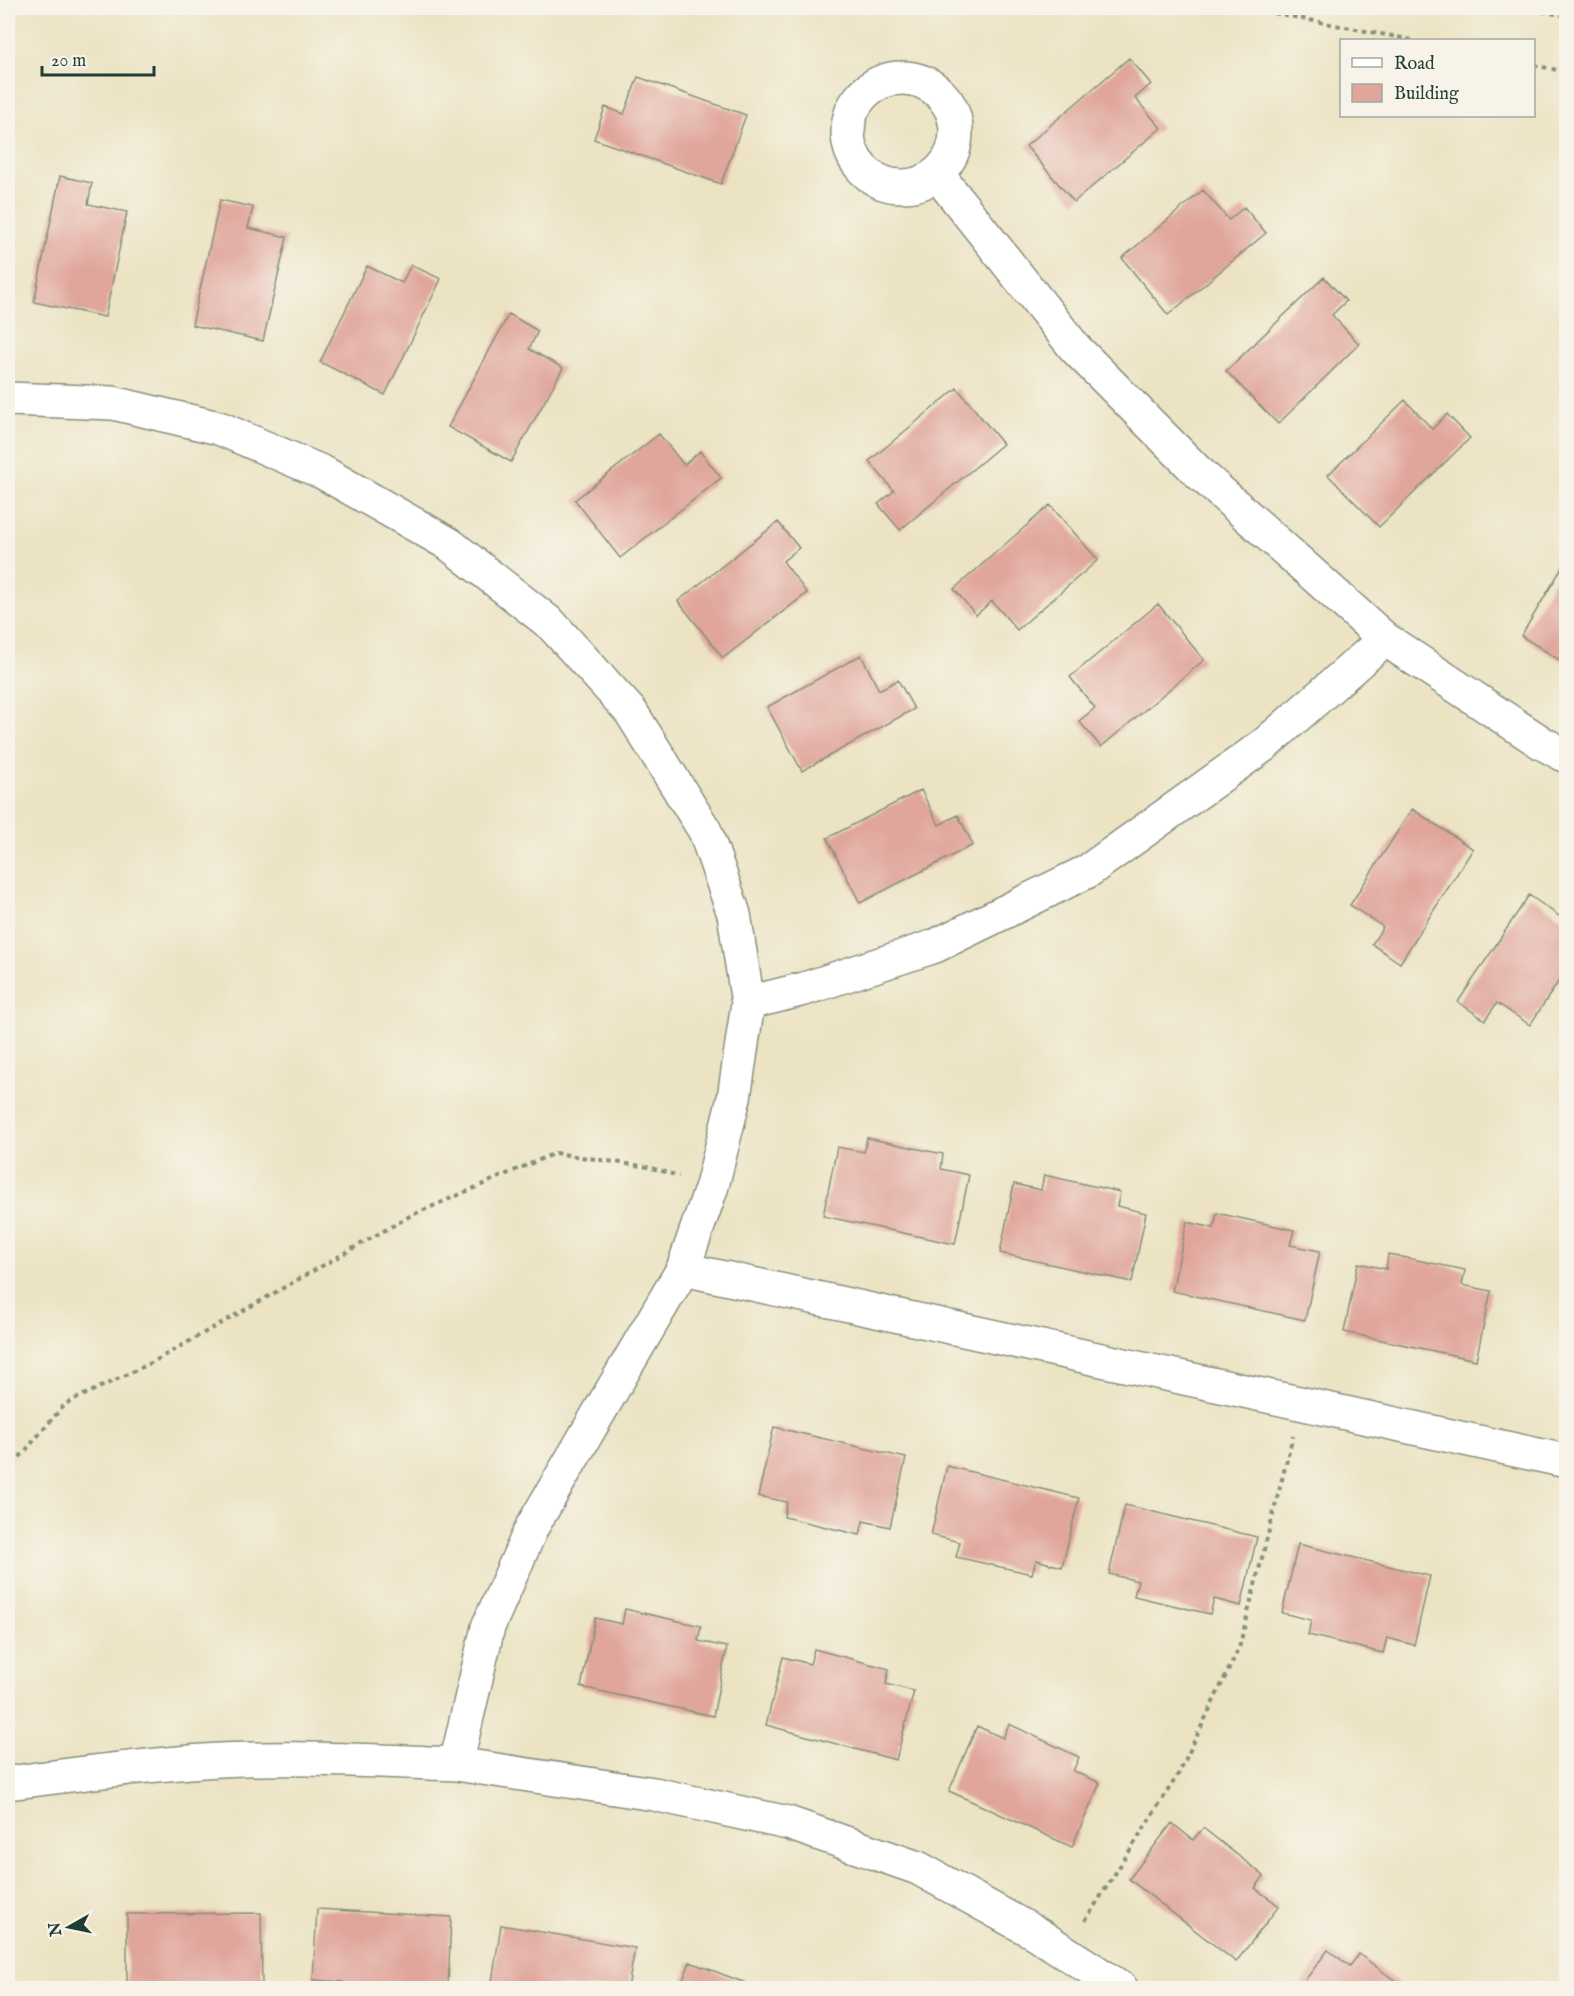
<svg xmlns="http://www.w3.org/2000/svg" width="1574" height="1996" font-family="'IM FELL English',serif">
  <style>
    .building { fill: #e0a59b }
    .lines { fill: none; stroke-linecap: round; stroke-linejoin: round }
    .minor-casing { stroke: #86907c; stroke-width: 36 }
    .path { stroke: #86907c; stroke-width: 4; stroke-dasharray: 4.5 4.5; stroke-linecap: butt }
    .minor { stroke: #fff; stroke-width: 33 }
  </style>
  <rect width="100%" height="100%" fill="#f7f3e8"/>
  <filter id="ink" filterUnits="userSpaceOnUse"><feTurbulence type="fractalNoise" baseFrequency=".0167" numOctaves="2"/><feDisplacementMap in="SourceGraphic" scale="12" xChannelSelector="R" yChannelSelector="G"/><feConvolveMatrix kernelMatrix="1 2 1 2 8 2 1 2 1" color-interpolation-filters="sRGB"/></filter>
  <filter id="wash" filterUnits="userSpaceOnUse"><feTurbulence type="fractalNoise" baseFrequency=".008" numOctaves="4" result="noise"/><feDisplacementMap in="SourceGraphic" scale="24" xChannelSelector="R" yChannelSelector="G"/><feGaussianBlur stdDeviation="1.35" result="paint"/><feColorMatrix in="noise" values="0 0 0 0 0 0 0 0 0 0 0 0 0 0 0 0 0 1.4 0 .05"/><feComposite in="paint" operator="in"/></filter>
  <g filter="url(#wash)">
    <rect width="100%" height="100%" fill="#ece3c3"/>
    <g id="blocks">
      <path class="building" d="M1129,58l22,26 -16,14 26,30 -87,74 -48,-56z
        M638,77l108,38 -25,69 -127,-45 11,-32 19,7z
        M60,176l32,7 -4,21 39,8 -22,105 -71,-15z
        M1203,190l26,30 15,-13 22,26 -98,82 -46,-57z
        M220,200l33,7 -5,21 39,9 -24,104 -71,-16z
        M411,265l30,14 -56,116 -65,-33 47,-96 35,17z
        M1324,277l22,24 -14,14 27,29 -81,80 -52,-53z
        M509,314l29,17 -9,18 34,19 -52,94 -63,-35z
        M957,388l46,56 -103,86 -22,-26 16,-13 -25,-30z
        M1405,400l27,29 15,-15 23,24 -91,89 -51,-52z
        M659,434l25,31 16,-14 21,27 -101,80 -45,-58z
        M1050,505l48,55 -81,70 -25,-29 -16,14 -22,-26z
        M778,522l21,26 -16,13 24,32 -84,65 -45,-57z
        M1566,561v103l-45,-28z
        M1158,604l46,56 -103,87 -22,-26 16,-13 -25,-31z
        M861,655l18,35 19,-10 16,29 -112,62 -35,-64z
        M921,790l18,35 19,-10 15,30 -113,58 -33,-65z
        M1412,809l61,40 -73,114 -28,-19 11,-17 -33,-22z
        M1529,895l37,26v49l-36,55 -33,-22 -12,17 -27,-18z
        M867,1138l76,16 -2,15 28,6 -14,69 -132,-28 14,-69 27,5z
        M1044,1175l76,17 -3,14 29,7 -14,69 -132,-29 14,-69 27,6z
        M1217,1213l77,17 -4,15 30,6 -15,69 -133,-29 15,-69 27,6z
        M1388,1254l77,16 -3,15 29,6 -15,69 -132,-28 14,-69 28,6z
        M774,1427l132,31 -16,69 -27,-6 -3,14 -76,-18 3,-15 -29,-6z
        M947,1466l132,32 -17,69 -26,-7 -4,14 -76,-17 4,-15 -29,-7z
        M1125,1505l132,32 -16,69 -27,-7 -4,15 -76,-18 4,-15 -29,-7z
        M1298,1544l132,32 -16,69 -27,-7 -4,15 -75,-18 3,-15 -29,-7z
        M625,1609l76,17 -3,15 29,6 -14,69 -132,-29 14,-69 27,6z
        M814,1649l75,20 -3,15 28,7 -18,69 -130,-35 17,-68 27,7z
        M1009,1724l70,33 -6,14 27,12 -28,64 -123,-56 28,-65 26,12z
        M1172,1823l21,17 10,-12 61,48 -9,12 24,18 -43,56 -107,-83z
        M317,1909l134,8 -3,70 -28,-1v2h-78l1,-6 -30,-2z
        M261,1913l1,71h-27v4h-78v-3l-30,-1v-70z
        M501,1925l134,23 -7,40h-137z
        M1328,1950l22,16 9,-12 46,34h-106z
        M690,1962l69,26h-79z"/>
    </g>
  </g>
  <g filter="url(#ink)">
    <use href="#blocks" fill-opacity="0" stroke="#86907c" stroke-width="1.5"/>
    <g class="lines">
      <g class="minor-casing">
        <path id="minor" d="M848 132a54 54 0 1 1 108 0a54 54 0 1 1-108 0Z
          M8,399l105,4 106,25 105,45 125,71 102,80 80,88 74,119 29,83 14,89 -14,95 -22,88 -29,83 883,192
          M1385,639l157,104 24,13
          M748,1003l56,-14 131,-43 153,-75 176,-126 121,-106 -188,-168 -122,-123 -138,-174
          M683,1269l-151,258 -44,100 -32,137 198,30 134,29 130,45 119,66 84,54
          M8,1783c60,-8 121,-16 182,-21 88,-7 177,-1 266,2"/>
      </g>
      <path class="path" d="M1248,8l164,32
        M1525,8l41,8
        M1534,65l32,7
        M8,1471l57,-67 86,-41 259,-147 145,-63 93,14 31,9
        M1085,1921l94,-148 60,-125 54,-212"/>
      <use href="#minor" class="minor"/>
    </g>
  </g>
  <rect width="1574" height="1996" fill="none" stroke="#f7f3e8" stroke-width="30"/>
  <rect x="1340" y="39" width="195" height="78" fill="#f7f3e8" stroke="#a1aaa0" stroke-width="1.5"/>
  <rect x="1352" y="58" width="30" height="9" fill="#ffffff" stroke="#a1aaa0" stroke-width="1.5"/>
  <text x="1394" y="69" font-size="18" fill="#1f3d34">Road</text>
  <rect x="1352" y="84" width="30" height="18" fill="#e0a59b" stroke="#a1aaa0" stroke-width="1.5"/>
  <text x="1394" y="99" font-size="18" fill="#1f3d34">Building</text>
  <g transform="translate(69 1927) rotate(261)" stroke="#f7f3e8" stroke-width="4.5" paint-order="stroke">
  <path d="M0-4.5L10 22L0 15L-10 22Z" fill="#1f3d34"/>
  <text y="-9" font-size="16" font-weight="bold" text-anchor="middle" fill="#1f3d34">N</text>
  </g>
  <path d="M42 66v9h112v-9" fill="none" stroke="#1f3d34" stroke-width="3"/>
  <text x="51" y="66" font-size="18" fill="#1f3d34" stroke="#f7f3e8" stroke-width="4.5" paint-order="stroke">20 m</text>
</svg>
